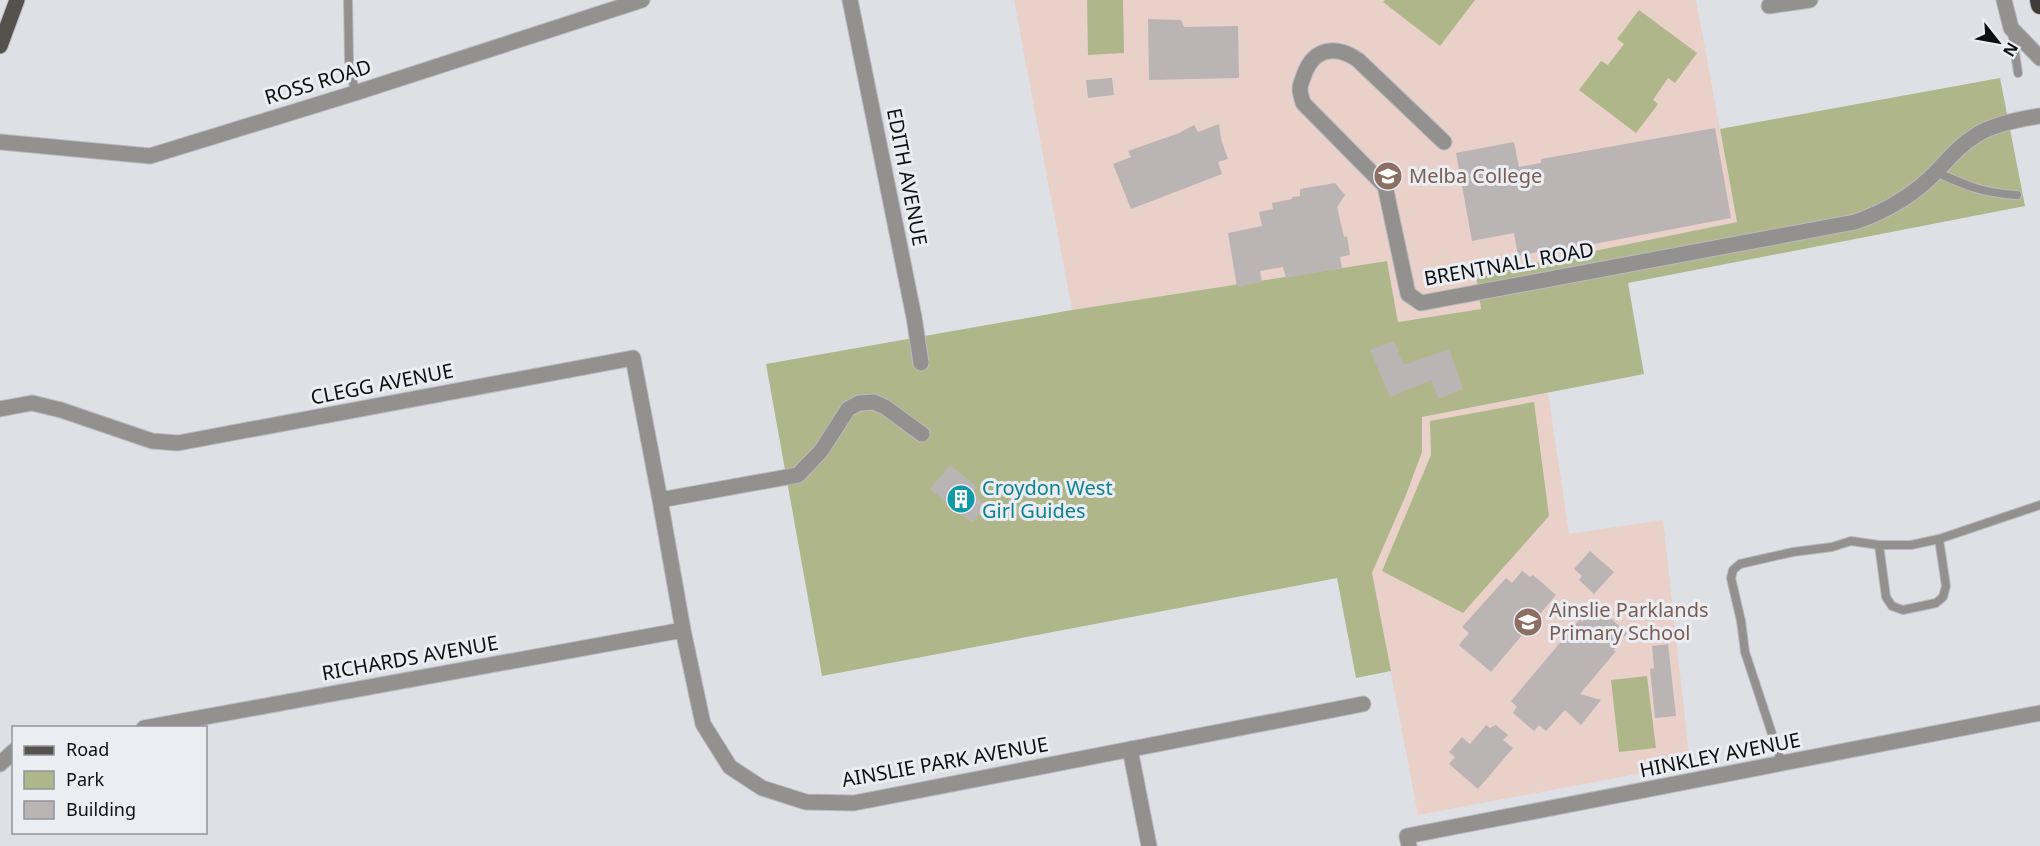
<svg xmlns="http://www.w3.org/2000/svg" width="2040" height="846" font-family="'Noto Sans',sans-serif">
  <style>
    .education { fill: #e9d0c9 }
    .green { fill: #afb78a }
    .building { fill: #bbb4b4 }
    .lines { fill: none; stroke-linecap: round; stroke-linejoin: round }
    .lane-casing { stroke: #b9babf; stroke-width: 10 }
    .street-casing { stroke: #b9babf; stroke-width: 17 }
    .primary-casing { stroke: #b9babf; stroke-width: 17 }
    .highway-casing { stroke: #b9babf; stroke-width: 20 }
    .lane { stroke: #93918f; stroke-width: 8 }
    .street { stroke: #93918f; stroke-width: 15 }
    .primary { stroke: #55524e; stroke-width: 15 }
    .highway { stroke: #3f3c38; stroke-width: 18 }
    .labels { text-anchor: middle; stroke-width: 6; stroke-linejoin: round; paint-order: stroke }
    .street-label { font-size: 20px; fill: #0e0f11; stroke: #ebedf3 }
    .education-label { font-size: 20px; fill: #785e54; stroke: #ebedf3; text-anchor: start }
    .culture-label { font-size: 20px; fill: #0d838f; stroke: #ebedf3; text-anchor: start }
  </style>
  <rect width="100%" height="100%" fill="#dee0e5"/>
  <path class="education" d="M1014,0h682l41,222 -260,53 4,34 -83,13 -11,-61 -315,49z
    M1548,393l21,141 94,-14 27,244 -272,51 -46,-242 34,-78 16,-43v-35z"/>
  <path class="green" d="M1087,0h36l1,53 -36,2z
    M1385,0h90l-35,46 -57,-44z
    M1639,10l58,43 -22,30 -7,-5 -15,22 5,4 -22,29 -57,-43 22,-29 7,4 16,-21 -7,-5z
    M2000,78l25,128 -397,77 16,91 -222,43v35l-16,43 -34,78 19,98 -35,7 -19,-100 -515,98 -56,-312 306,-54 315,-49 11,61 83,-13 -5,-34 261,-53 -17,-93z
    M1534,402l15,114 -86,97 -81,-42 49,-116 -1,-34z
    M1647,676l9,72 -37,4 -8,-72z"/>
  <path class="building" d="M1148,19l33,1 3,7 54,-1 1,52 -90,2z
    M1112,78l2,17 -26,3 -2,-18z
    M1219,124l2,15 7,20 -10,3 4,12 -91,35 -18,-45 18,-7 -3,-6 51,-18 15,-8 4,7z
    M1715,128l16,90 -174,33v-3l-39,8 -4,-23 -42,8 -16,-88 58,-11 5,25 22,-4v-4z
    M1335,183l10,12 -8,12 7,30 3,-1 3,19 -10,2 2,11 -56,10 -3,-11 -23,4 2,11 -25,5 -9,-54 34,-7 -3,-14 14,-3 -1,-6 20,-4v-2l8,-1v-7z
    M1394,341l10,24 45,-16 14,40 -25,10 -7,-19 -41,17 -20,-47z
    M950,465l27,22 -5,6 14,12 -14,18 -42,-34z
    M1590,551l24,21 -20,22 -15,-14 3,-4 -8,-7z
    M1522,571l8,6 3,-2 23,20 -65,77 -32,-27 10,-12 -7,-6 44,-49 6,5z
    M1596,605l31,28 -14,18h3l-36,43 21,6 -20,25 -16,-15 -19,21 -7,-6 -5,6 -21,-18 4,-6 -6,-6 69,-82 2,3z
    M1668,644l8,72 -21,2 -5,-49 4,-1 -2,-22z
    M1486,725l4,3 6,-3 12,10 -5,5 10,8 -35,41 -29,-25 6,-7 -6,-5 13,-15 8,7z"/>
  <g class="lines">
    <g class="lane-casing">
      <path id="lane" d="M348,0l1,60 6,33
        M2012,32l6,41
        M1936,172c31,14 47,21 81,23
        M1879,545l7,52 6,9 11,4 33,-7 7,-6 3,-11 -7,-47
        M1782,764l-37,-112 -4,-31 -10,-43 2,-8 7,-6 53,-12 39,-5 19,-6 28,4h32l28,-6 101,-34"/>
    </g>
    <g class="street-casing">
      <path id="street" d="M850,0l64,317 7,46
        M2004,0l7,28 29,30
        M1769,6l41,-6
        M0,142l150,14 205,-63 287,-93
        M1444,142l-86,-82c-21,-15 -44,-13 -54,15 -1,4 -4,9 -4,14 0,4 2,10 3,14l82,83 23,108 13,9 434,-81c32,-11 58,-26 82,-51 13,-14 24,-27 41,-37 17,-10 42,-15 62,-18
        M0,409l32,-6 29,7 91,31 26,2 455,-85 27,142
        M922,434l-37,-27 -11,-5 -15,1 -11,6 -27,42 -23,24 -138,25 23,130 20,94 27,43 32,21 44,14 48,1 509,-99
        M144,728l539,-98
        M1130,749l19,97
        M0,764l14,-13
        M1409,846l-2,-10 633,-123"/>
    </g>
    <g class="primary-casing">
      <path id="primary" d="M0,46l17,-46"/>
    </g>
    <g class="highway-casing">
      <path id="highway" d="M2039,0l1,5"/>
    </g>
    <use href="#lane" class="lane"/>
    <use href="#street" class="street"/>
    <use href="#primary" class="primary"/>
    <use href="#highway" class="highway"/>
  </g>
  <defs>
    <g id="school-disc" transform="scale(1.5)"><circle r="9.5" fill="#8d6e63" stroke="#ebedf3"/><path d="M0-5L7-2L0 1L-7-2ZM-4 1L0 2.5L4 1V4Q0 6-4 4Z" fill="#fff"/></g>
    <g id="building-disc" transform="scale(1.5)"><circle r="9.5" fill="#0f9aa8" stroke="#ebedf3"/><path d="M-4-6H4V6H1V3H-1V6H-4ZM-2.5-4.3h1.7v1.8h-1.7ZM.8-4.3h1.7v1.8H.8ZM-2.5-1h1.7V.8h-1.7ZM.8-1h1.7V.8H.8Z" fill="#fff"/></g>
  </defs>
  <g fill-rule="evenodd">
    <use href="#school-disc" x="1388" y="176"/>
    <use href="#building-disc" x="961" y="499"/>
    <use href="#school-disc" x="1528" y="622"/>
  </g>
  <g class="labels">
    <g class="street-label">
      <text transform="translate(318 82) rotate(-17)" y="7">ROSS ROAD</text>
      <text transform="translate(907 177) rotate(79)" y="7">EDITH AVENUE</text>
      <text transform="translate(1509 264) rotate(-10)" y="7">BRENTNALL ROAD</text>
      <text transform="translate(382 384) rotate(-11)" y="7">CLEGG AVENUE</text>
      <text transform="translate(410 658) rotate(-10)" y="7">RICHARDS AVENUE</text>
      <text transform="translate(1720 755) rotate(-11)" y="7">HINKLEY AVENUE</text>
      <text transform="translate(945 762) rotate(-10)" y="7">AINSLIE PARK AVENUE</text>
    </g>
    <g class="education-label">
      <text x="1409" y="183">Melba College</text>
      <text x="1549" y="617">Ainslie Parklands<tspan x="1549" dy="23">Primary School</tspan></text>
    </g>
    <g class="culture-label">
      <text x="982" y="495">Croydon West<tspan x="982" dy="23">Girl Guides</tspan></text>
    </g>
  </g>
  <rect x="12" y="726" width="195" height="108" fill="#ebedf3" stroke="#939499" stroke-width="1.5"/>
  <rect x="24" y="746" width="30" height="9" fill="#55524e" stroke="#939499" stroke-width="1.5"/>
  <text x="66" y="756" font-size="18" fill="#0e0f11">Road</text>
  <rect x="24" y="771" width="30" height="18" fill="#afb78a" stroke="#939499" stroke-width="1.5"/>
  <text x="66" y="786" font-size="18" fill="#0e0f11">Park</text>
  <rect x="24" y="801" width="30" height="18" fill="#bbb4b4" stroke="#939499" stroke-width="1.5"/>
  <text x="66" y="816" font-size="18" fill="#0e0f11">Building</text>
  <g transform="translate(1998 42) rotate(121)" stroke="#ebedf3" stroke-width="4.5" paint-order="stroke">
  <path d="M0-4.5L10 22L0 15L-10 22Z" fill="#0e0f11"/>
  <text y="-9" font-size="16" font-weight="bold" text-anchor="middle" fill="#0e0f11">N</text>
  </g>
</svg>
